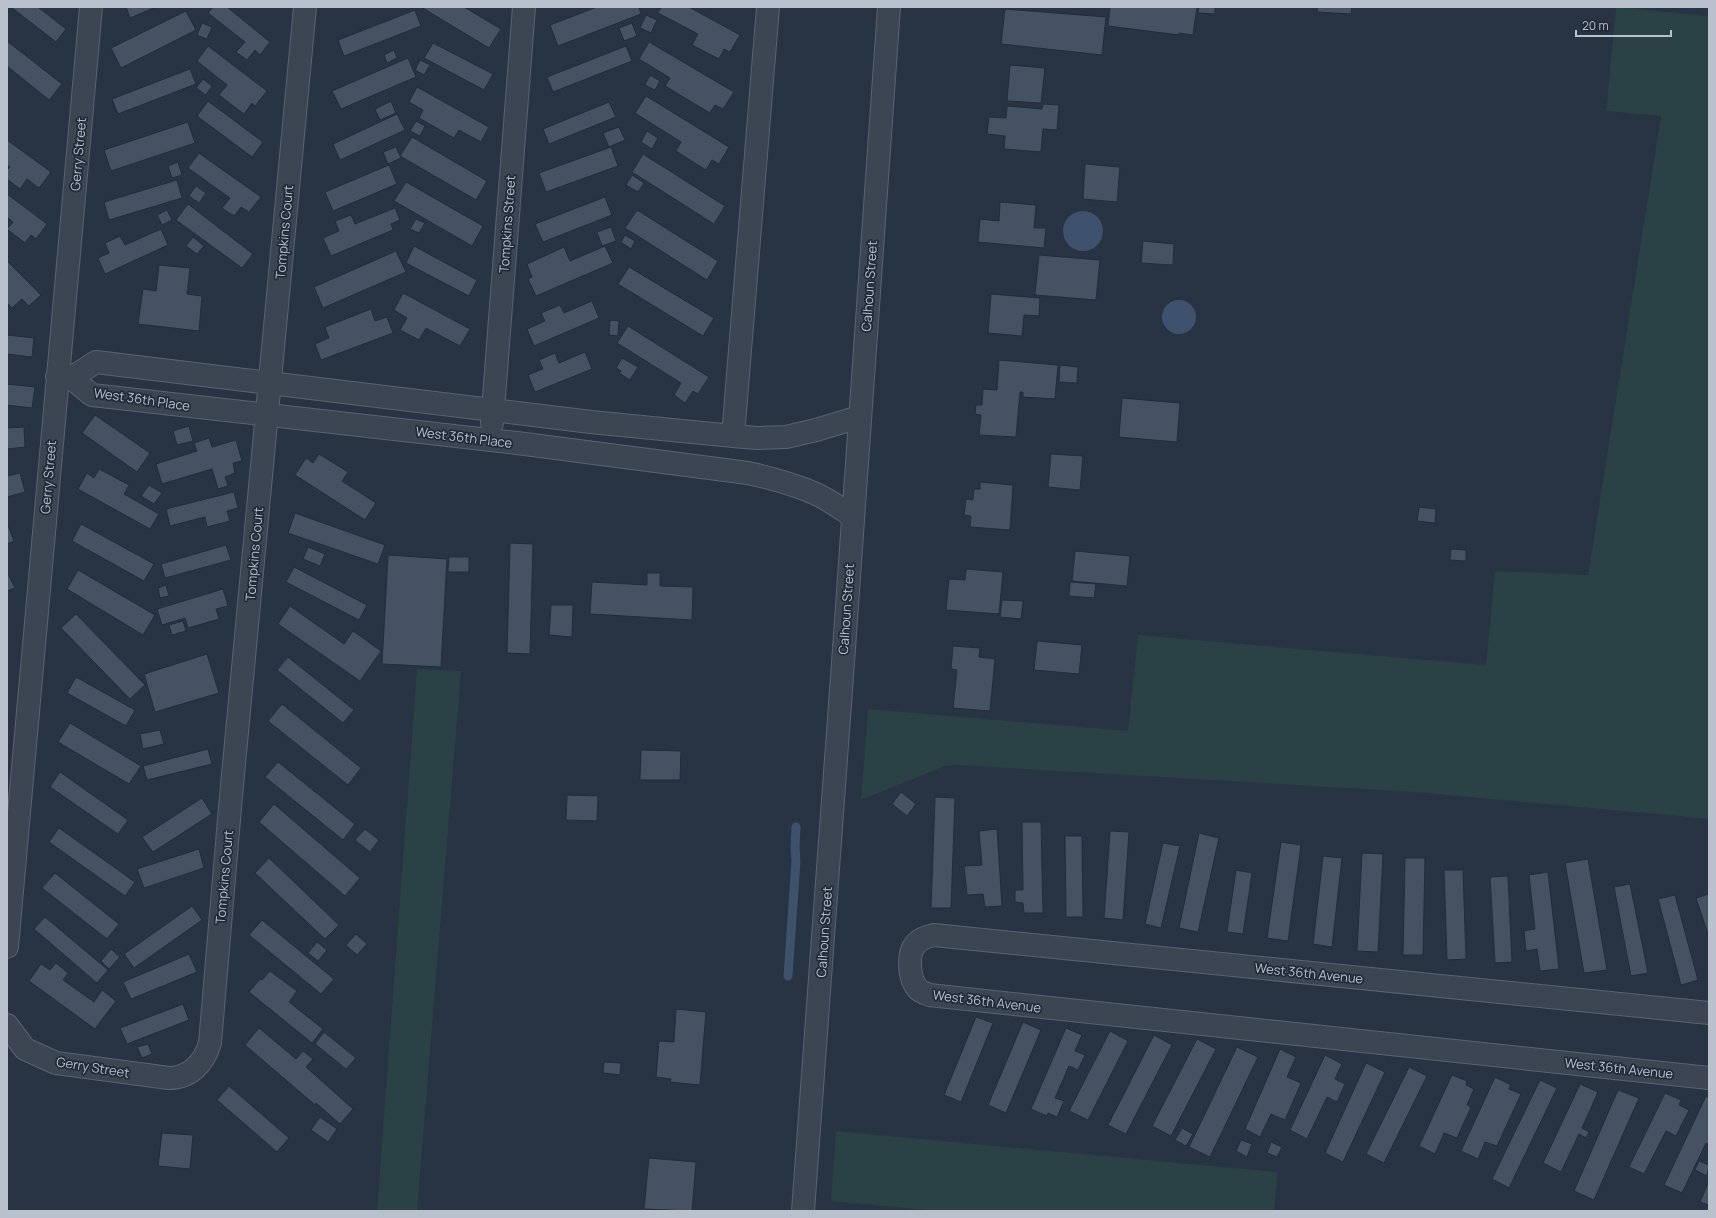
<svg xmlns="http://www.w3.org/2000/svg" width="1716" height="1218" font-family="Manrope,sans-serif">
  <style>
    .green { fill: #2a4145 }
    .water { fill: #3e516d }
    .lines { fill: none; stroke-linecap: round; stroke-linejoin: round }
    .stream { stroke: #3e516d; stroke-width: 9 }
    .building { fill: #445263; stroke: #232c3b }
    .minor-casing { stroke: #5a6371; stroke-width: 24 }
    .minor { stroke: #3c4653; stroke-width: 22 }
    .labels { text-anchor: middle; stroke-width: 3.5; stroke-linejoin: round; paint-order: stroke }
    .street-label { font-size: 13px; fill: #b9c1cd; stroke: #202a39 }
  </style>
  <rect width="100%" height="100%" fill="#283344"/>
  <path class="green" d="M1616,7l93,9v803l-294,-27 -457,-27 -13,1 -84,34 7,-91 260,22 10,-96 348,30 9,-94 93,4 73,-459 -55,-5z
    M417,669l44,2 -44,540h-40z
    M836,1131l442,41 -4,39h-337l-106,-10z"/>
  <path class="water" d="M1063 231a20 20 0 1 1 40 0a20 20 0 1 1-40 0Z
    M1162 317a17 17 0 1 1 34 0a17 17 0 1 1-34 0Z"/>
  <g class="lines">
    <path class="stream" d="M788,976l8,-115 -1,-15 1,-19"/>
  </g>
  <path class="building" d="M11,7h27l28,22 -10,13z
    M126,7h30l-26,11z
    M213,7h14l43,35 -10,13 -5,-5 -8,10 -11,-8 9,-10 -37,-29z
    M421,7h43l37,22 -12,19z
    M597,7h42l2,7 -83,32 -8,-21z
    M661,7h28l51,28 -10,17 -6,-3 -5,10 -27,-14 6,-11 -40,-21z
    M1110,7h87l-4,28 -14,-2v2l-71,-9z
    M1199,7h16v7l-17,-1z
    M1318,7h34l-1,7 -34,-2z
    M1005,9l101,8 -4,38 -101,-11z
    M415,10l6,16 -77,30 -6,-16z
    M186,11l10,19 -75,38 -10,-20z
    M646,15l11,5 -6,13 -11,-5z
    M202,23l10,4 -5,12 -10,-4z
    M632,23l5,13 -13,5 -5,-13z
    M7,41l55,43 -13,16 -42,-34z
    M649,42l85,50 -11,17 -8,-4 -5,8 -45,-27 5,-8 -31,-19z
    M433,43l60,31 -9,16 -60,-32z
    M208,46l59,45 -12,15 -3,-3 -8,11 -25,-19 8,-10 -30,-24z
    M626,46l6,15 -79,31 -6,-15z
    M394,50l3,8 -10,5 -3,-8z
    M408,58l8,19 -75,32 -9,-18z
    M420,60l10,5 -6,10 -9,-5z
    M1010,65l35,3 -4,35 -34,-2z
    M190,69l6,15 -78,30 -6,-15z
    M650,75l10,6 -5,9 -10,-5z
    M203,79l9,7 -6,9 -10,-7z
    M417,87l72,40 -8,15 -22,-12 -5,8 -35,-20 4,-8 -14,-8z
    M646,96l83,51 -10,17 -7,-4 -6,10 -30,-19 5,-9 -46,-29z
    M208,101l55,41 -11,15 -55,-41z
    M391,101l5,12 -16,7 -5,-11z
    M609,102l7,15 -67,27 -6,-15z
    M1043,104l16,1 -2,25 -14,-1 -2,23 -37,-3 1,-13 -18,-2 2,-17 17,1 1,-12 35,3z
    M397,114l8,16 -65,30 -7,-16z
    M416,121l9,5 -5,10 -10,-5z
    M188,122l7,21 -84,28 -7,-21z
    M619,127l6,13 -16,7 -6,-14z
    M647,131l11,7 -6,11 -11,-7z
    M412,137l75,44 -11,19 -76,-44z
    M7,140l44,32 -12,16 -12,-9 -7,10 -13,-10v-9l3,-3 -3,-2z
    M396,147l5,11 -13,6 -5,-12z
    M611,147l7,19 -72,26 -7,-19z
    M199,153l62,44 -12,15 -8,-5 -7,9 -12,-8 8,-10 -42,-30z
    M643,154l82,52 -11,18 -82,-52z
    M178,162l4,13 -10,3 -4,-12z
    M1085,164l35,3 -3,35 -34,-3z
    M389,165l8,19 -64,27 -8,-19z
    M632,175l12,8 -6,9 -12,-7z
    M177,180l5,18 -73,22 -5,-18z
    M406,182l77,44 -11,20 -78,-45z
    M196,186l10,7 -7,10 -10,-7z
    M7,194l40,30 -11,15 -5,-4 -6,8 -18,-14 6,-7 -6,-5z
    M605,197l7,18 -69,27 -8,-18z
    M1000,202l36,3 -2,23h12l-2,20 -66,-6 2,-23 19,2z
    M188,204l65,50 -11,14 -66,-48z
    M395,208l5,12 -9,4 2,6 -62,26 -8,-18 16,-7 -4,-10 16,-6 4,9z
    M167,210l5,10 -10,5 -5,-10z
    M637,210l81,51 -11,19 -82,-52z
    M416,219l9,4 -6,10 -9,-4z
    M611,227l5,14 -14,5 -5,-14z
    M161,229l7,16 -63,29 -7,-16 11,-5 -4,-10 15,-7 5,9z
    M625,235l10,6 -4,8 -10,-7z
    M193,237l11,9 -7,8 -11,-8z
    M1143,241l31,3 -1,21 -32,-2z
    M414,246l63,34 -8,16 -63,-33z
    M605,246l8,17 -77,33 -8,-17 4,-2 -5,-13 37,-17 6,14z
    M396,251l10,21 -83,36 -9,-21z
    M1039,255l61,5 -4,40 -61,-5z
    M7,261l34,34 -12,11 -7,-7 -10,9 -5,-5z
    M159,265l31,3 -3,26 15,2 -3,35 -61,-7 5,-35 13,2z
    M629,267l85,51 -11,18 -85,-52z
    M403,293l67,36 -10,17 -34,-18 -7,12 -19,-10 7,-12 -13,-8z
    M991,294l49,4 -1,18 -15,-1 -2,21 -34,-3z
    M592,301l7,17 -65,28 -7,-17 18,-8 -4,-8 19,-8 4,8z
    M371,309l4,12 12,-4 6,16 -72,27 -6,-16 14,-6 -4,-11z
    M610,320l9,1 -1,15 -9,-1z
    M628,326l81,51 -11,17 -5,-3 -8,12 -11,-8 7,-12 -64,-40z
    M7,335l27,3 -2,19 -25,-3z
    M585,352l7,17 -57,23 -7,-17 15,-6 -4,-9 16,-7 4,10z
    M622,358l16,9 -8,13 -11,-7 2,-2 -5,-3z
    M999,360l59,5 -3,34 -32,-2v-5h-3l-4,45 -37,-2 2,-20 -6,-1 1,-9h6l1,-16 14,1z
    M1060,365l18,2 -1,16 -18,-1z
    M7,384l28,3 -3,21 -25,-3z
    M1122,398l58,5 -3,39 -58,-5z
    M95,415l55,38 -13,19 -55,-39z
    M189,426l4,15 -16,4 -4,-14z
    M24,427l1,20 -18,2v-21z
    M209,438l3,9 24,-7 6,21 -9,2 2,10 -10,4 3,9 -10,3 -6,-20 -50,15 -6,-20 41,-13 -3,-8z
    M319,454l29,18 -6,9 34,22 -11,17 -70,-45 11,-17 7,5z
    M1051,454l32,2 -3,34 -32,-3z
    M99,469l30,16 -5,9 35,20 -9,15 -72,-40 9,-16 7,5z
    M20,473l5,19 -18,5v-21z
    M980,482l33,3 -3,45 -40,-3 1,-11 -7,-1 2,-16 7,1 1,-11h6z
    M149,485l13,8 -8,11 -13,-8z
    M234,492l4,16 -11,3 3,10 -23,6 -2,-10 -35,9 -4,-17z
    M1419,507l17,2 -1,14 -18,-2z
    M295,513l90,32 -7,19 -90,-31z
    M7,523l7,18 -7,3z
    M81,524l73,40 -10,17 -72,-40z
    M510,543l23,1 -3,110 -23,-1z
    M226,545l5,15 -66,18 -4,-14z
    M308,547l17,7 -5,12 -17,-7z
    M1451,549l15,1v11l-16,-1z
    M1075,551l55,5 -3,30 -55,-5z
    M388,555l59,4 -6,108 -59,-3z
    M449,557h20v15h-21z
    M294,567l73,38 -8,15 -73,-38z
    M966,569l37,3 -4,42 -53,-4 3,-31 16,1z
    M78,570l77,45 -12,20 -76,-46z
    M7,572l8,16 -8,3z
    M647,573h13v13l33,1 -1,33 -102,-6 2,-32 55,3z
    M1070,582l26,2 -2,14 -25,-2z
    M166,585l3,11 -9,2 -2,-10z
    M223,589l5,17 -12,3 3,10 -31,9 -3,-10 -23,7 -5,-16z
    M1002,600l21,1 -2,18 -21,-2z
    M551,605h22l-1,32 -23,-2z
    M290,606l54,38 9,-13 28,20 -21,30 -82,-57z
    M76,614l69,71 -15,14 -69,-71z
    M183,621l3,10 -14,4 -3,-10z
    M1037,641l45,4 -3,29 -45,-4z
    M953,646l27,2 -1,9 16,2 -5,52 -37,-3 4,-38 -6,-1z
    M207,654l12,39 -64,19 -11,-38z
    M288,657l66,53 -11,13 -66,-53z
    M76,677l59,33 -9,16 -59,-33z
    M282,704l79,64 -13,17 -80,-64z
    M70,723l71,43 -12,18 -71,-42z
    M160,730l4,14 -21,5 -3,-15z
    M208,749l4,15 -65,16 -4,-14z
    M641,750l40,1 -1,29h-40z
    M278,762l77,62 -12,16 -78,-63z
    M60,772l68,48 -10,14 -68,-47z
    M901,792l15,12 -9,12 -15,-12z
    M567,795l31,1 -1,25 -31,-1z
    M935,797l20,1 -4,110h-20z
    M202,798l10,16 -59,38 -11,-15z
    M274,804l86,74 -15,18 -86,-74z
    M1022,822h19l2,91h-19l-1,-10 -8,-1v-12h8z
    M59,828l76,54 -10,14 -76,-54z
    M365,829l14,11 -9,12 -15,-12z
    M997,829l5,77 -17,1 -2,-13 -16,1 -3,-29 18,-1 -3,-34z
    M1110,831l19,1 -6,88 -19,-2z
    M1199,833l20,5 -21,94 -19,-4z
    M1065,836h17l1,81h-17z
    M1281,842l20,3 -13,96 -21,-3z
    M1163,843l17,3 -19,82 -16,-4z
    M199,849l5,19 -60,20 -7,-19z
    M1362,853l21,1 -5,98 -21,-1z
    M1323,856l19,2 -10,89 -19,-3z
    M269,858l70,67 -14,14 -70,-66z
    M1405,858h20l-2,97h-20z
    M1588,859l19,111 -23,3 -19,-110z
    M1236,870l16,3 -9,61 -16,-2z
    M1444,870h19l3,89 -19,1z
    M1548,872l11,97 -19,2 -3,-22 -11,2 -2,-20 11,-2 -6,-54z
    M55,873l64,51 -12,15 -65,-51z
    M1508,876l4,86 -17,1 -5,-86z
    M1630,884l18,89 -17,3 -17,-89z
    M1709,894v43l-13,-39z
    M1675,895l23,85 -17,5 -23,-86z
    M192,906l10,14 -68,48 -10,-14z
    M45,917l63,53 -11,13 -63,-54z
    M262,920l72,59 -13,15 -72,-59z
    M356,934l11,10 -10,11 -11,-10z
    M317,942l10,8 -9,11 -10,-8z
    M111,949l9,8 -11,12 -8,-8z
    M189,954l8,18 -66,27 -8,-17z
    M56,963l12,10 -5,7 31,22 8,-12 14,11 -21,28 -66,-48 12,-17 9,6z
    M270,971l27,20 -8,11 34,27 -11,14 -63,-51 11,-13 2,1z
    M183,1004l6,16 -62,24 -7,-16z
    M676,1009l30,3 -6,73 -30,-3 1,-3 -15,-2 3,-36 15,1z
    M976,1017l17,6 -32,79 -17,-7z
    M1023,1022l18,8 -35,83 -18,-8z
    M259,1028l37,31 7,-8 10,8 -7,8 47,42 -13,15 -24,-21 -1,2 -70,-60z
    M1066,1028l16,7 -7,16 10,4 -7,15 -9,-4 -14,32 9,3 -7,16 -9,-4 -1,3 -16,-7z
    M1110,1031l18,10 -40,79 -19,-9z
    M324,1032l32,26 -10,11 -31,-25z
    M1154,1035l18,10 -46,89 -18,-9z
    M1197,1039l19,10 -45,87 -19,-10z
    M148,1044l4,10 -10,4 -5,-11z
    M1237,1047l21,10 -48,100 -21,-10z
    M1280,1049l16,8 -9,20 14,6 -16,37 -14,-6 -11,23 -15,-8z
    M1325,1055l17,9 -7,15 10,5 -8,18 -10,-5 -20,42 -17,-9z
    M604,1062l17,1 -1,12 -17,-2z
    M1366,1063l19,9 -42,90 -18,-9z
    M1409,1067l18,9 -43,87 -18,-9z
    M1452,1075l15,6 -1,4 8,4 -7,16 4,2 -14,31 -13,-5 -9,21 -16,-8z
    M1495,1077l16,8 -2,4 12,5 -24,52 -12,-4 -7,17 -17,-8z
    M1540,1080l17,8 -48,100 -17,-9z
    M1580,1084l18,8 -16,36 7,4 -3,6 -7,-4 -18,38 -18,-9z
    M229,1086l60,52 -12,14 -60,-52z
    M1618,1090l21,8 -45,102 -20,-9z
    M1665,1093l16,7 -2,5 10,5 -13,26 -10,-5 -22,43 -15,-7z
    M1706,1096l3,2v47l-3,-2 -24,50 -18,-8z
    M320,1117l17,12 -9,13 -17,-12z
    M1182,1128l11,6 -7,12 -11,-6z
    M162,1133l31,2 -3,34 -32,-3z
    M1241,1140l11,4 -5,13 -11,-6z
    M1271,1142l11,5 -5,10 -10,-4z
    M649,1158l47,4 -4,49 -48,-2z
    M1699,1161l10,4 -2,11 -12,-6z
    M1709,1181v24l-9,-3z"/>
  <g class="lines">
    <g class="minor-casing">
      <path id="minor" d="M57,377l14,1 21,17 425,48 231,30c23,5 45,11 66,20 14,6 26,15 38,23
        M71,378l25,-16 495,60 142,14 24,2 29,-1 30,-7 43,-13
        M492,423l32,-416
        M733,436l35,-429
        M7,947l84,-940
        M1709,1013l-775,-78c-7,2 -14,3 -19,10 -8,10 -6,35 3,44 2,3 8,4 11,6l780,83
        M7,1025l18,24 31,14 113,15c21,0 35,-15 41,-35l21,-247 74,-789
        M803,1211c31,-401 57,-803 86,-1204"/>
    </g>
    <use href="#minor" class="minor"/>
  </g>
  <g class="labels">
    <g class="street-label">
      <text transform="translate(78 154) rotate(-85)" y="5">Gerry Street</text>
      <text transform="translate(507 224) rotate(-86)" y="5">Tompkins Street</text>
      <text transform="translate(284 232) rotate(-85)" y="5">Tompkins Court</text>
      <text transform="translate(869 286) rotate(-86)" y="5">Calhoun Street</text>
      <text transform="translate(142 399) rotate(8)" y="5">West 36th Place</text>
      <text transform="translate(464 437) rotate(7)" y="5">West 36th Place</text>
      <text transform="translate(48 477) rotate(-85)" y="5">Gerry Street</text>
      <text transform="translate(254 554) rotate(-85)" y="5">Tompkins Court</text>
      <text transform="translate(846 609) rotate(-86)" y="5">Calhoun Street</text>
      <text transform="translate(224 877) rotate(-85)" y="5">Tompkins Court</text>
      <text transform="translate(824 932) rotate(-86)" y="5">Calhoun Street</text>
      <text transform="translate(1309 973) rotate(6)" y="5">West 36th Avenue</text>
      <text transform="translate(987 1001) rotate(7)" y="5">West 36th Avenue</text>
      <text transform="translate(93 1067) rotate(9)" y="5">Gerry Street</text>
      <text transform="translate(1619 1068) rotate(6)" y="5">West 36th Avenue</text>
    </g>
  </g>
  <rect width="1716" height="1218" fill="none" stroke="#b9c1cd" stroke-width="16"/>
  <path d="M1576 30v6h95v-6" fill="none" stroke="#b9c1cd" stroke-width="2"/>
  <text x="1582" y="30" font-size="12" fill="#b9c1cd" stroke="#202a39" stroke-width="3" paint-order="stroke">20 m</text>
</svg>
